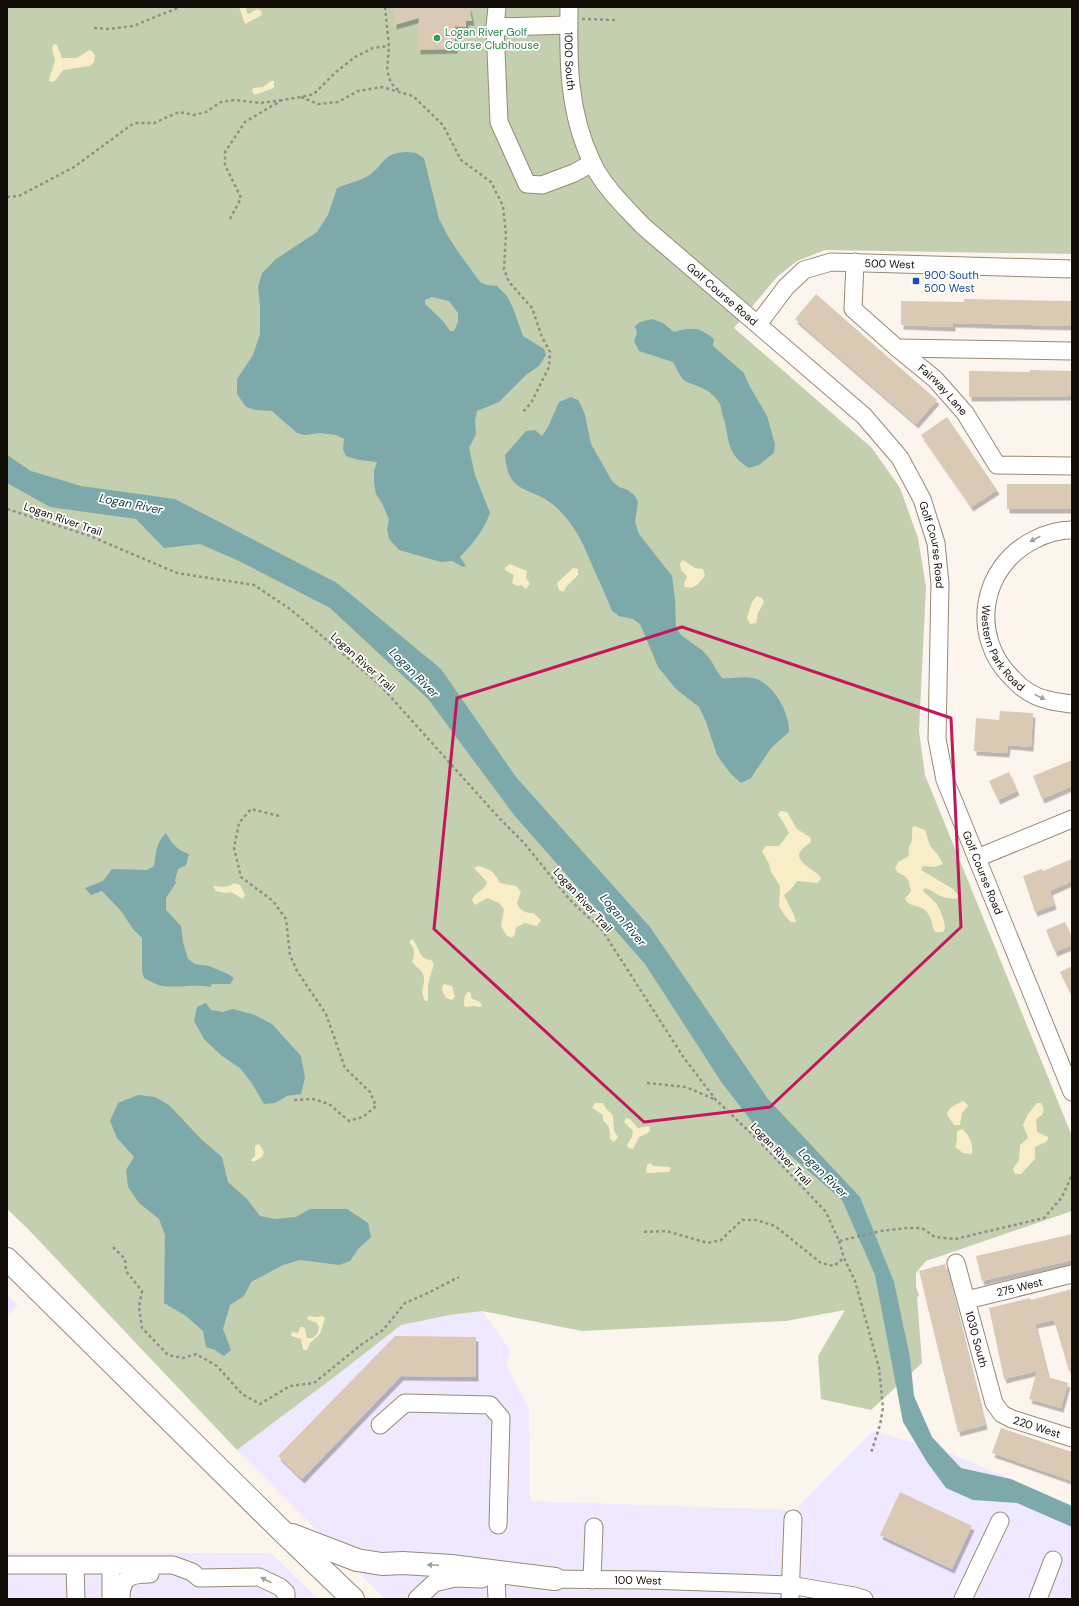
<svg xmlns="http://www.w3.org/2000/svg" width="1079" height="1606" font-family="'DM Sans',sans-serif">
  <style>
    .commercial { fill: #eee9ff }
    .green { fill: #c3cfaf }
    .sand { fill: #f7edc7 }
    .water { fill: #7ea9ab; fill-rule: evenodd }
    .building { fill: #dac9b4; filter: url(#shadow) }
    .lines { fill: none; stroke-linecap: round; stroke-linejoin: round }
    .minor-casing { stroke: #998976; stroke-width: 19 }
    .highway-casing { stroke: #998976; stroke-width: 24 }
    .path { stroke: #948d86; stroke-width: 2.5; stroke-dasharray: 3 3; stroke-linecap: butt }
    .minor { stroke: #fff; stroke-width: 17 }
    .highway { stroke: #fff; stroke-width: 22 }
    .oneway { fill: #a19e9c }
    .marked { fill: none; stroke: #c2185b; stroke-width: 3; stroke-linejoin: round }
    .leisure-dot { fill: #2e9e5b; stroke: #fff; stroke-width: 1.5 }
    .transit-dot { fill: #1a4fb4; stroke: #fff; stroke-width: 1.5 }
    .labels { text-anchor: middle; stroke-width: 3.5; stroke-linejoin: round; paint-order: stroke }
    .leisure-label { font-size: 11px; fill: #27864d; stroke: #fff; text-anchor: start }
    .street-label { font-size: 11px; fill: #130d07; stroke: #fff }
    .transit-label { font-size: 11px; fill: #164399; stroke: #fff; text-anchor: start }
    .water-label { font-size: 12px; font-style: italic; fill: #0f3a3c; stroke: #fff }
  </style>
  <defs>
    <filter id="shadow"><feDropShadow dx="2.5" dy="4.5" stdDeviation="0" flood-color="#0004"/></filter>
  </defs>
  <rect width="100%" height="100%" fill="#fcf5ed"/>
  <path class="commercial" d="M7,1294l11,11 -11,11z
    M482,1311l29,40 -5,14 23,43 1,93 265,9 78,-79 79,23 120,51v94h-687l-148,-149 100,-75 64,-50 49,-10z
    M7,1553h264l47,46h-311z"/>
  <path class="green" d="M7,7h1065v247l-247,-4 -28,11 -20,16 -43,51 138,120 28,40 18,50 8,49 -7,144 6,44 147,361v75l-146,50 -10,12v13l3,10 -2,1 5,66 -51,47 -50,-11 -3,-43 27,-46 -59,11 -204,10 -100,-20 -32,4 -49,10 -64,50 -100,75 -209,-221 -21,-20z"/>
  <path class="sand" d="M239,7h7l1,6 2,1 8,-5 4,2 1,4 -17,9z
    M54,44l3,1 5,13h15l12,-8 3,1 3,5 -1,6 -4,4 -27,4 -8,11 -5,1 -1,-3 6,-18 -3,-13z
    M271,81h3v7l-20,7 -2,-4 1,-3 10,-1z
    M683,560l12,8 8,1 2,7 -8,9 -6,3 -6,-1 -1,-3 3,-8 -6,-6 -1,-7z
    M510,564l17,7 -1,7 4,6 -4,5 -5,-4 -4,1 -5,-3 2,-8 -9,-5 1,-3z
    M573,568l5,1v6l-11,11 -4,6 -4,-2 -2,-7z
    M757,596l5,2 2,4 -6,11 -2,10 -6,1 -3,-6 5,-16z
    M780,811l7,1 10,17 14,9v4c-16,11 -16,16 1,28 4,3 7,4 9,9l-4,4 -20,-2 -4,6 -9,8 10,20 2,7h-5l-6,-6 -6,-10 1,-20 -9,-14 -2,-8 -7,-13 4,-5h13l10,-13 -6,-11 -5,-7z
    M914,826l11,4 5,16 8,9 5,9 -8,3 -12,-1 -2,4 32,19 5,6 -1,4c-6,0 -12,-1 -17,-3 -5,-2 -9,-7 -15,-8l-2,3c3,3 7,6 10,9 7,6 11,19 12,28l-2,4h-8c-3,-7 -4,-16 -9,-21 -7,-7 -16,-3 -21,-12l6,-8c-3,-20 -8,-12 -16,-22l3,-7 11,-6c-2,-8 2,-11 3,-17 1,-6 -2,-9 2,-13z
    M478,866c13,3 16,6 22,17l16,3 5,6 -4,11c3,8 8,10 16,10l8,7 -4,6 -13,-3 -8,5 -1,6 -3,4 -6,-3 -5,-9 3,-17 -5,-6 -12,-5 -12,7 -3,-5c3,-9 13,-9 15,-18l-13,-14z
    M234,883l6,2 5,10 -2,4 -12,-7 -5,1 -10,-2 -3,-5c7,0 15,3 21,-3z
    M412,939c8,8 6,20 19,21l3,4 -6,20v17h-3c-6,-12 0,-14 -1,-23 0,-7 -8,-11 -12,-16 3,-8 3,-14 -3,-20z
    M444,984l8,2 3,11 -3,3 -6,-2c-3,-5 -6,-9 -2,-14z
    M468,992l3,1v5l9,4 2,3 -1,2 -8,-1 -8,1c-2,-4 -1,-12 3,-15z
    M963,1101l4,3 1,2 -6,7 -2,12h-6l-7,-10c2,-9 9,-10 16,-14z
    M595,1103h8l3,6 7,6 1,16 4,6 -4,5 -4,-3c0,-8 0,-14 -7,-18v-6l-11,-7z
    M1037,1103h4l3,7 -2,5 -6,4 1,13 11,5v2l-2,3 -11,5v12l-14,15h-6l-2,-5 6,-9 1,-15 8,-7 -5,-13 5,-11z
    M626,1118l4,1 8,9 11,-2 1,4 -2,3 -9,4 -6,12 -5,-1 -1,-3 5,-8 1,-6 -9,-9z
    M962,1129c7,5 12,16 10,25l-9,-1 -8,-6 2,-6v-10z
    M259,1144l5,8 -2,5 -9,5 -2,-2 4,-4v-10z
    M650,1163l4,3 15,1 2,1 -2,4 -23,1 1,-8z
    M308,1316l9,1 5,-1 3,2 -5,16 -10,9 -3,7h-4l-2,-11 -10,-3 1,-4 6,1 2,-6h3l2,2 2,9h6l4,-4 2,-6 -2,-5 -10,-4z"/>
  <path class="water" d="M407,152l9,1 8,5 15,61 10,19 10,15 21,29 7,3 10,1 10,10 6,12 10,28 21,13 2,6 -7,11 -13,9 -27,27 -22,9 -2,10 1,13 -7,14 6,27 15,38c-7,19 -16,29 -30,44l6,9 -3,1 -11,-6 -11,1 -42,-12 -10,-11 -2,-10 2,-9 -6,-15 -7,-11 -2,-11v-12l3,-9 -18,-2 -13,-4 -3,-7 1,-10 -8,-4 -16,-2 -15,2 -8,-2 -25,-22 -16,-1 -10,-3 -9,-13v-15l16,-24 7,-21v-29l-2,-18 4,-14 14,-14 41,-27 11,-17 9,-27c11,-5 24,-7 34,-14 16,-13 12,-21 36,-22zM432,297l17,4 9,12v9l-4,9h-4l-7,-10 -18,-17v-4z
    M652,319l11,4 11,9c19,-5 24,-5 40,7l-1,7 31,27 5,12 18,31 8,28 -1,9 -15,12 -10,3c-26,-16 -18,-31 -27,-55 -1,-4 -1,-9 -4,-12 -8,-12 -19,-14 -31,-19 -7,-3 -10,-14 -14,-20l-34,-11 -5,-10 3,-8 -2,-7 5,-4z
    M571,397l7,3 3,5 4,10 6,29 21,37 7,6 9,3 7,6 3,6 -3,20 4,12 33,42 3,23 1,29 5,7 22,16 7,8 7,12 5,7c11,1 20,-2 31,0 20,4 37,35 36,54l-18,16 -20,30 -10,5 -11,-10 -13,-18 -11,-33 -7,-15 -23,-18 -18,-22 -18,-43 -7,-5 -14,-3 -7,-5c-5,-13 -11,-26 -17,-39 -10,-24 -19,-47 -39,-65 -24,-22 -48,-10 -51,-52l21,-24 9,-1 7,6 6,-9 11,-25z
    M7,455l24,16 50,15 94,13 162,84 104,86 75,108 134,150 118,172 92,98 34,85 16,75 4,39 18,41 29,31 50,11 61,27v21l-55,-24 -44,-3 -27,-12 -19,-26 -24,-40 -28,-147 -33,-75 -89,-77 -31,-40 -77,-119 -131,-149 -86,-116 -98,-91 -91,-47 -39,-17 -36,4 -28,-29 -86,-12 -43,-24z
    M166,833c6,11 11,17 23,21l-3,11 -8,4 -3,11 1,3 -10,15v12l15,16 2,16 5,17 7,5 14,2 19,8 6,4 -4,6h-18l-2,3c-16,-3 -32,1 -48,-1 -6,-1 -12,-5 -18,-8l-2,-7v-33l-9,-9 -12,-18 -19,-20 -11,4 -6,-7 18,-7 9,-12 35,1 7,-4c2,-12 2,-24 12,-33z
    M206,1003l5,7 12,2 10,-3 22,6 17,9 29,32 4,22 -4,16 -14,2 -12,7 -11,1 -13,-22 -11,-14 -18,-12 -18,-17 -10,-18 3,-14z
    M138,1095l17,2 14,8 33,35 20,17 6,25 19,17 13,17 15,3 21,-2 14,-8h37l21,14 3,14 -12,11 -9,13 -11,4 -39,-5 -17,5 -32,17 -7,14 -14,9 -7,24 8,21 -7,6 -9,-6 -9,-3 -3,-16 -17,-15 -22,-13 1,-68 -6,-16 -20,-16 -11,-16 -2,-17 8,-13 -17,-19 -7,-17 8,-18z"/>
  <path class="building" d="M399,7h70l3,14h-6v6l-11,-1v23l-37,1 1,-32 -25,7v-16h6z
    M816,294l121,106 -21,24 -121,-105z
    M964,299l108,2v25l-119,-3v4l-52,-2v-24l63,1z
    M1030,370l42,1v25l-103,1v-26l61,1z
    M947,417l50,73 -26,17 -50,-72z
    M1007,484h65v25h-65z
    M1000,711l33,2 -2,34 -23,-2 -1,8 -33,-2 2,-33 23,2z
    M1072,760v26l-30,13 -9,-23z
    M1009,772l8,19 -19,9 -9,-19z
    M1072,859v22l-22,10 4,14 -19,7 -12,-36 19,-7 1,2z
    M1065,922l7,17v6l-17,7 -9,-22z
    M1072,966v31l-12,-25z
    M1072,1234v26l-90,21 -6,-25z
    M945,1264l40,161 -27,7 -39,-161z
    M1072,1289v82h-3l-15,-51 -19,4 13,53 20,6 -7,25 -32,-9 8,-28 -33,8 -15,-71 41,-10 1,2z
    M395,1336l81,1v40l-75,-1 -99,103 -24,-23z
    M1001,1428l71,24v29l-80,-28z
    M900,1492l72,34 -20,43 -72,-34z"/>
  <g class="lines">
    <g class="minor-casing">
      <g id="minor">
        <path d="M497,7l-2,20 4,95 28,62 15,1 32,-12 18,-10"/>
        <path id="s1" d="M569,7c-1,54 -1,105 23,155 10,23 33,45 51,64l221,190 36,42 22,41 14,44 4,41 -3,155 8,41 127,312"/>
        <path d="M495,27l74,-2"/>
        <path id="s2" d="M855,262l-2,47 44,39 38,31 30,34 32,52 75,1"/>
        <path id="s3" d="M758,324l28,-37 18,-17 27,-8 241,7"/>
        <path d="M897,348l175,3"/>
        <path id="s4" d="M1072,530c-13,0 -27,4 -38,10 -53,26 -65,96 -22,138 9,10 22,19 36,22 7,2 16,3 24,4"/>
        <path d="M977,858l95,-39"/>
        <path id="s5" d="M956,1263l38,140 8,11 10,5 60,19"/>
        <path id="s6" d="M967,1300l105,-26"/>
        <path d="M380,1425l25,-22 85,2 11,13 -3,107"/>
        <path d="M7,1565h166l19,7 7,6 60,-1 21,10 6,6v6"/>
        <path d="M75,1566l1,33"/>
        <path d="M111,1566v33"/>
        <path d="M496,1579l1,20"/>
        <path id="s7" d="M542,1579l104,1 144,5 64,11 10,3"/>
        <path d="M592,1580l2,-53"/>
        <path d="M121,1599c0,-22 9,-25 29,-25"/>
        <path d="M417,1599l17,-16 21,-5 27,1"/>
        <path d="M790,1599l3,-80"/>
        <path d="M963,1599l37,-78"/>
        <path d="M1038,1599l15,-39"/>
      </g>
    </g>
    <g class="highway-casing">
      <path id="highway" d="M7,1259l275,272 71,68
        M292,1535l65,25 25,4 21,-1 48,3 104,13"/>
    </g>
    <path class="path" d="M385,7l4,39 -2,24 4,13 9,9
      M582,19l34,1
      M94,28l16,1 23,-3 47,-19
      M301,97l17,7 20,-2 20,-11 24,-4 31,9 30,29 18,35 30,22 12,24 3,29 -2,34 5,13 23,26 10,29 8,15 -1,15 -18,36 -9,10
      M7,197l12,-1 55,-29 60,-44h20l25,-11 15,3 12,-3 15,-10 13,-2 27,3 21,-3
      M230,219l11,-21 -16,-33v-13l20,-30 37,-22 19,-3 13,-3 22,-22 19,-15 18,-9 16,-2
      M7,509l83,27 87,37 77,12 36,24 90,76 120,134 24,24 46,57 32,30 82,128 32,42 42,40 68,72 13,29 42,-10 26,-3h15l13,9 20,2 89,-21 18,-21 10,-22
      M279,816l-28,-7 -12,14 -5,25 7,29 32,24 13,18 4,36 7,16 29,43 19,54 25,24 6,14 -13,11 -14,4 -20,-17 -16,-5 -20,1
      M647,1083l39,4 30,13
      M644,1232l22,-1 42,12 13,-3 21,-20h14l19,6 46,37 13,3 10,-8
      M839,1241l5,17 11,23 24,87 4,40 -3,17 -9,28
      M113,1247l12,12 1,12 16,20 -3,16 3,21 26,27 15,3 13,-4 21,12 25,28 18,10 30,-18 24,-3 48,-39 21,-14 22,-27 23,-10 31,-16"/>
    <use href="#minor" class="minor"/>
    <use href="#highway" class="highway"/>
  </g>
  <defs><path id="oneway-solid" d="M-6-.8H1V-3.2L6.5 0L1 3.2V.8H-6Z"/></defs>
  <g class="oneway">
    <use href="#oneway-solid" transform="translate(1035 539) rotate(153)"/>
    <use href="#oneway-solid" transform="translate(1040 697) rotate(26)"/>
    <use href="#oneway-solid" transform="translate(433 1565) rotate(-177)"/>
    <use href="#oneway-solid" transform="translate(266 1580) rotate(-153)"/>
  </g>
  <path class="marked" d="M682,627l269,91 10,209 -191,180 -126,15 -210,-193 23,-231z"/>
  <circle class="leisure-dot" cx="437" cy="38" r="4"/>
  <rect class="transit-dot" x="912" y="277" width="8" height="8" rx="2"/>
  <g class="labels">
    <g class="leisure-label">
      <text x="445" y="36">Logan River Golf<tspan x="445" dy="13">Course Clubhouse</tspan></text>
    </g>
    <g class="street-label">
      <text dy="4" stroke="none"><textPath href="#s1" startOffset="54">1000 South</textPath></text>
      <text dy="4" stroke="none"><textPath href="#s3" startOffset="158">500 West</textPath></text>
      <text dy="4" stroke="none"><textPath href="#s1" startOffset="345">Golf Course Road</textPath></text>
      <text dy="4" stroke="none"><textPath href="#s2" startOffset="168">Fairway Lane</textPath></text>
      <text transform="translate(63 519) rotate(19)" y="4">Logan River Trail</text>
      <text dy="4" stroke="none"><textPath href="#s1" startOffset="681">Golf Course Road</textPath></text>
      <text dy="4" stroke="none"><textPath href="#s4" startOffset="171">Western Park Road</textPath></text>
      <text transform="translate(363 662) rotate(42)" y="4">Logan River Trail</text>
      <text dy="4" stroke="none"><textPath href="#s1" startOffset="1018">Golf Course Road</textPath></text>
      <text transform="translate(583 900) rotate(48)" y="4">Logan River Trail</text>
      <text transform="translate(781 1154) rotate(46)" y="4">Logan River Trail</text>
      <text dy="4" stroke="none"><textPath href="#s6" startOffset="54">275 West</textPath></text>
      <text dy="4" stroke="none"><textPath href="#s5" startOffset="79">1030 South</textPath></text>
      <text dy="4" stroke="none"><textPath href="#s5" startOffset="196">220 West</textPath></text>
      <text dy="4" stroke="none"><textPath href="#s7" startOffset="96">100 West</textPath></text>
    </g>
    <g class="transit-label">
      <text x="924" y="279">900 South<tspan x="924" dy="13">500 West</tspan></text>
    </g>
    <g class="water-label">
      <text transform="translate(131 504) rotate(11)" y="4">Logan River</text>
      <text transform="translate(414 673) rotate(45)" y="4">Logan River</text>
      <text transform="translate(623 920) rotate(50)" y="4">Logan River</text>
      <text transform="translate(823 1173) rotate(45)" y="4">Logan River</text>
    </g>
  </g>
  <rect width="1079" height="1606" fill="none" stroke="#130d07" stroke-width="16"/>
</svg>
